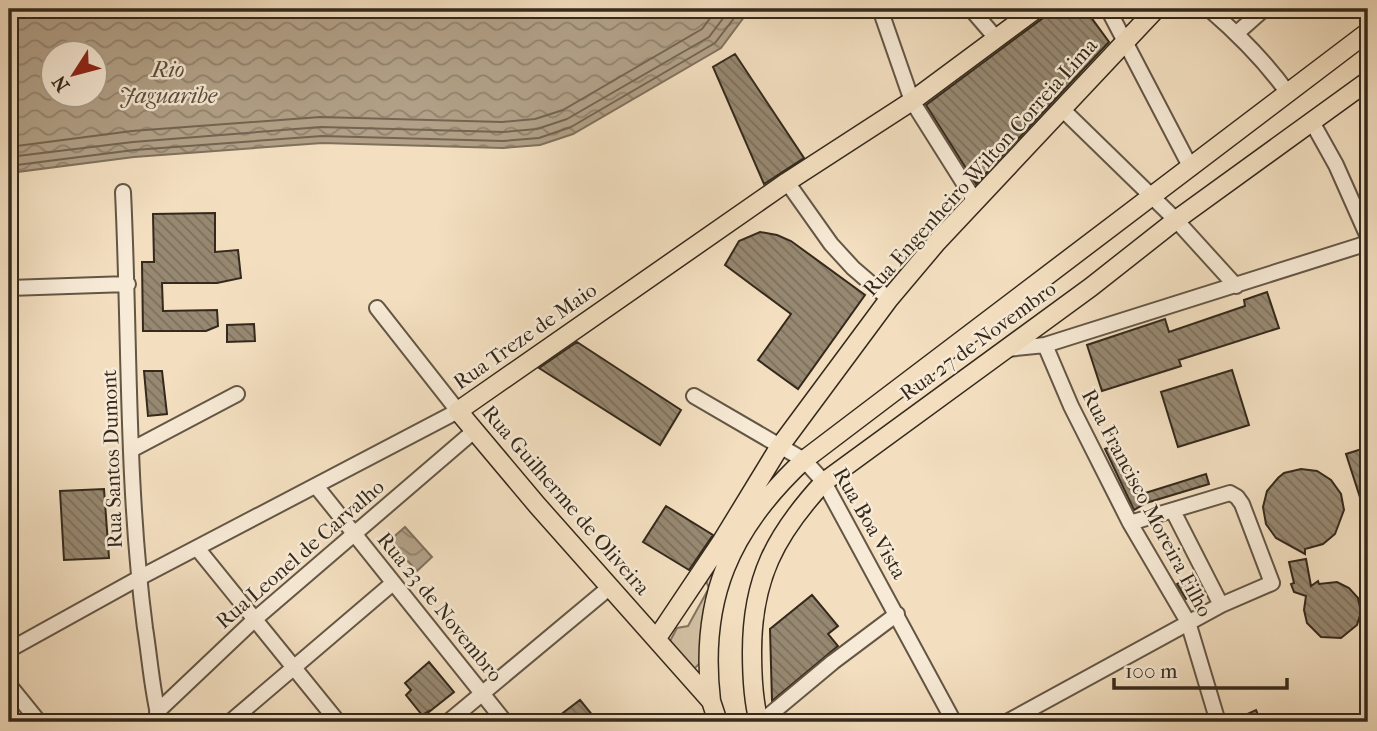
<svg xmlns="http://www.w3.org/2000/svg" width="1377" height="731" font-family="'IM FELL French Canon',serif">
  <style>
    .green { fill: #d3c0a4; stroke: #847460; stroke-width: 2 }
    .water { fill: url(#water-waves); stroke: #80715d; stroke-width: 2; fill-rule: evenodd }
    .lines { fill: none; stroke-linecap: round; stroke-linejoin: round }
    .shore { stroke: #736552; stroke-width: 2 }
    .building { fill: url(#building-back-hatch); stroke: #34291c; stroke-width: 2 }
    .minor-casing { stroke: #645645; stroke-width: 18 }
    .major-casing { stroke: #34291c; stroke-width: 21 }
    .minor { stroke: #f7ead6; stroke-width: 14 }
    .major { stroke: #f3dfc0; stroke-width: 18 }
    .labels { text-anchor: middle; stroke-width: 5; stroke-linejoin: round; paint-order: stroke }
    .street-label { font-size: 21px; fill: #34291c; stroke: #f7ead6 }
    .water-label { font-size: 23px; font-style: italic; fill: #5a4d3c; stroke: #f7ead6 }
  </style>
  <defs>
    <pattern id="water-waves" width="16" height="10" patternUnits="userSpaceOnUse" patternTransform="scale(1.75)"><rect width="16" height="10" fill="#b2a188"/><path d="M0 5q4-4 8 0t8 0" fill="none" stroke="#92836e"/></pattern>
    <pattern id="building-back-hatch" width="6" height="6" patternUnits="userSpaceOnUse" patternTransform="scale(1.75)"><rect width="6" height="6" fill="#978871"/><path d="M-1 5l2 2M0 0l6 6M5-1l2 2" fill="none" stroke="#7c6f5c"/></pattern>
  </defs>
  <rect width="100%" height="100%" fill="#f3dfc0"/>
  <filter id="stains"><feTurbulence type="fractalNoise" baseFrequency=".00286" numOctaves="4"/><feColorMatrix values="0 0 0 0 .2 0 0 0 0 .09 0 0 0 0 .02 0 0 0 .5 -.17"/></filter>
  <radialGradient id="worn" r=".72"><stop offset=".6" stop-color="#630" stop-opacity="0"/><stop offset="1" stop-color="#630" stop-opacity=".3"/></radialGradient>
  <path class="green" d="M738,526l-35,104 -3,33 -5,5h-3l-23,-25 8,-15 11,-2 21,-38 -3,-7z"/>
  <path class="water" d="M9,9h741l-29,39 -148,86 -33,11 -37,3 -181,-5 -188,14 -125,16zM52,52h42v42h-42z
    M405,527l27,30 -15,14 -28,-30z"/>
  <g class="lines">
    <path class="shore" d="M9,147l123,-16 188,-14 182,5 33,-3 28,-9 139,-81 15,-20
      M9,157l124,-15 188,-15 182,5 34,-3 30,-10 142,-82 21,-28
      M9,166l125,-16 188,-14 181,5 36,-3 32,-11 144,-84 26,-34"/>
  </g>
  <path class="building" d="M1047,9h38l24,33 -133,142 -50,-79 117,-87z
    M735,54l69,104 -40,26 -51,-117z
    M215,213v39l23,-2 3,28 -24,5h-55l1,28 54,-1 1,16 -12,5h-63l-1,-69h12l-1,-48z
    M760,232l17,3 14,6 74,54 -67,94 -40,-29 33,-46 -66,-49 14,-24z
    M1267,292l12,36 -100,32 2,6 -79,25 -15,-46 78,-26 4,13 76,-26 -1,-6z
    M254,324l1,17 -28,1v-17z
    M577,342l104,68 -21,35 -121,-77z
    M1232,370l17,55 -71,22 -17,-55z
    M144,371h18l5,43 -19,2z
    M1118,443l24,51 64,-20 3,10 -63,19 -12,7 -29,-61z
    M1368,447v69h-2l-20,-62z
    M1301,469l16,2 14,9 10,14 3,16 -9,24 -12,10 -18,5v5l-29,-16 -10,-14 -3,-17 4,-16 11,-13 6,-5z
    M104,489l5,69 -45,2 -4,-69z
    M666,506l47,29 -24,35 -46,-28z
    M1306,559l5,27 7,-5 1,3 18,-2 12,6 9,10 3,14 -4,13 -16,13 -20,-1 -14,-14 -3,-13 2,-14 -12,-4 -3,-8 3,-1 -5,-21z
    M1194,574l9,16 -17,9 -9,-15z
    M812,595l26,31 -10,8 10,12 -66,55 -2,-72z
    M429,662l25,30 -25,20v-1l-7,4 -16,-20 5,-5 -6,-7z
    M580,700l18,22h-47z
    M1256,710l5,12h-31z"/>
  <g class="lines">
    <g class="minor-casing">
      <path id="minor" d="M880,9l32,92 63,100
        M971,9l25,29
        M1108,9l83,159
        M1209,9c30,26 56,52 79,84
        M1237,33l27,-24
        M1061,108l115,112 60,66
        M1312,122l24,43 32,72
        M787,182l44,62 22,24 36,31
        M123,192c7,145 3,291 22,436 5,31 7,64 15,94
        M9,288l119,-4
        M1045,345l26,61 59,117 58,99 30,100
        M1007,349l38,-4 323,-102
        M694,396l110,64 20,22 130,240
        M131,450l106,-56
        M316,486l189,236
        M1173,511l48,94
        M197,548l141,174
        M9,650l130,-72 319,-167 -81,-103
        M9,685l30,37
        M157,712l97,-92 220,-189
        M230,722l163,-139
        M448,722l162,-135
        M761,722l72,-60 64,-48
        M1007,722l214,-117 51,-22 -30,-79 -5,-7 -7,-4 -100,30"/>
    </g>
    <g class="major-casing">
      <path id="major" d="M657,638l65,-97 58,-95 109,-147 48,-57 219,-233
        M711,701c-12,-102 19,-172 93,-241l564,-428
        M718,722l-7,-21 -174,-196 -79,-94 329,-229 125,-81 124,-92
        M759,722c-6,-22 -7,-46 -7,-70 0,-73 23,-117 72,-170l267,-195 85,-67 192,-139"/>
    </g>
    <use href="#minor" class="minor"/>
    <use href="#major" class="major"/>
  </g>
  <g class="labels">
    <g class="street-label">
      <text transform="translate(980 167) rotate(-48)" y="7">Rua Engenheiro Wilton Correia Lima</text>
      <text transform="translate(525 336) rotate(-35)" y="7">Rua Treze de Maio</text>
      <text transform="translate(978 341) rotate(-36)" y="7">Rua 27 de Novembro</text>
      <text transform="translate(112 459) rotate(-92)" y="7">Rua Santos Dumont</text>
      <text transform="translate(566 500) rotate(49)" y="7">Rua Guilherme de Oliveira</text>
      <text transform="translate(1147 503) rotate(62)" y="7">Rua Francisco Moreira Filho</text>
      <text transform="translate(870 523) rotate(60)" y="7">Rua Boa Vista</text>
      <text transform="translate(300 554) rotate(-41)" y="7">Rua Leonel de Carvalho</text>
      <text transform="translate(440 607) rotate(51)" y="7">Rua 23 de Novembro</text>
    </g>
    <g class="water-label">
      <text x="168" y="77">Rio<tspan x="168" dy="26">Jaguaribe</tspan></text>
    </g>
  </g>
  <rect width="1377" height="731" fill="none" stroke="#f3dfc0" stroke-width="35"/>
  <rect x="10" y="10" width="1356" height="710" fill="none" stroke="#34291c" stroke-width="3.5"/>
  <rect x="18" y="18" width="1342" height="696" fill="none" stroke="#34291c" stroke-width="2"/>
  <g transform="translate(74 74) rotate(234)"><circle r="33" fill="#f7ead6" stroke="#a99d8c" stroke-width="2"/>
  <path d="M0-5L12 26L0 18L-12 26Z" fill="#8f2418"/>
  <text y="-10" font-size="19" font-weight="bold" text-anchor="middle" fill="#34291c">N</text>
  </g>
  <path d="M1114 678v10h173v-10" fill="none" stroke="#34291c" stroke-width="3.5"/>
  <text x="1125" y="678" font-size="21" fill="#34291c" stroke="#f7ead6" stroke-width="5" paint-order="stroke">100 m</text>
  <rect width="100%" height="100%" filter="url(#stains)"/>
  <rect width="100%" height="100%" fill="url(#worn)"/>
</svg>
